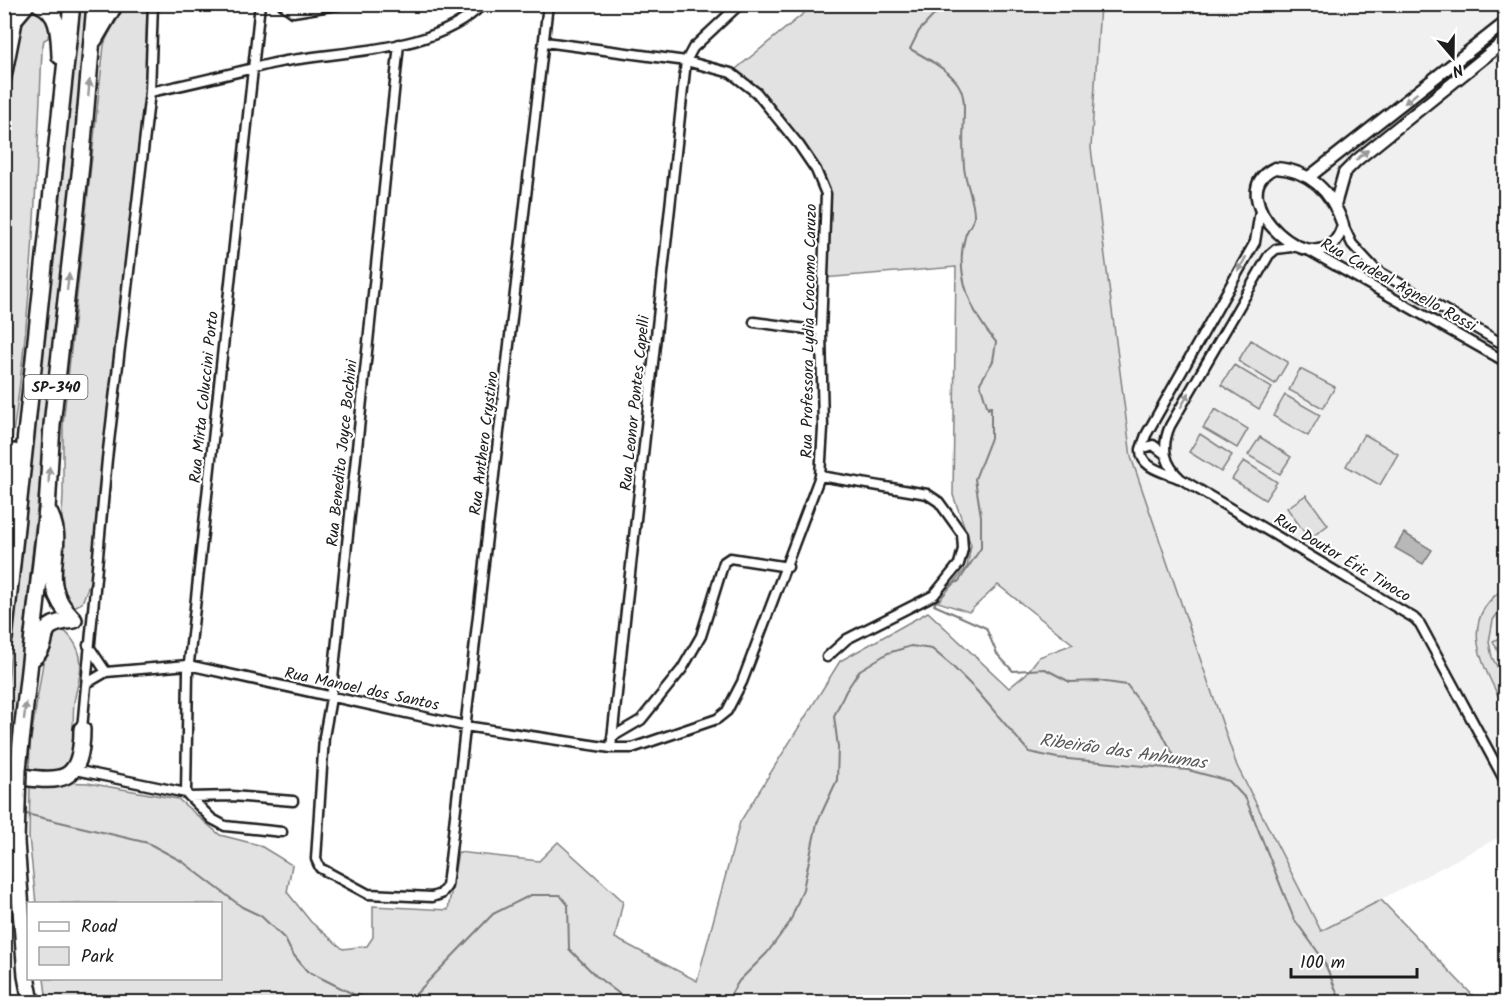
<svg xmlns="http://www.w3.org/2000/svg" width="1510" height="1007" font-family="Kalam,sans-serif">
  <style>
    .built { fill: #f0f0f0 }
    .green { fill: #e2e2e2; stroke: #7f7f7f; stroke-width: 1.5 }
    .water { fill: #b8b8b8; stroke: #7a7a7a; stroke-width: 1.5 }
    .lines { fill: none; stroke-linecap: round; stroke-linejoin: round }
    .stream { stroke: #7a7a7a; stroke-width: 2 }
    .minor-casing { stroke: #1c1c1c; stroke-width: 13 }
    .tertiary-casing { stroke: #1c1c1c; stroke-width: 15 }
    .motorway-casing { stroke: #1c1c1c; stroke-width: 20 }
    .minor { stroke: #fff; stroke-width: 8 }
    .tertiary { stroke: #fff; stroke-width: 10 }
    .motorway { stroke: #fff; stroke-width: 15 }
    .motorway-bridge-casing { stroke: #1c1c1c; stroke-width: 20; stroke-linecap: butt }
    .motorway-bridge { stroke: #fff; stroke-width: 15 }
    .oneway { fill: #999 }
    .labels { text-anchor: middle; stroke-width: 4.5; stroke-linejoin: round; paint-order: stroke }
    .shield { fill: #fff; stroke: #606060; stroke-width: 1.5 }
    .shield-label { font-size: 15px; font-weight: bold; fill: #1c1c1c }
    .street-label { font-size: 16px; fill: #1c1c1c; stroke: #fff }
    .water-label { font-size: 18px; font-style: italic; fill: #5a5a5a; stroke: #fff }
  </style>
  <rect width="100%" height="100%" fill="#fff"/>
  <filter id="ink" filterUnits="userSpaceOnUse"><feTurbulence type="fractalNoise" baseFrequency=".0167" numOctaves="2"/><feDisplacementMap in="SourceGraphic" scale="12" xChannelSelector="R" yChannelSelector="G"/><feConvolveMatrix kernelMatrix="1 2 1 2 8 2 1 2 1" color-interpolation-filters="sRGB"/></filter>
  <g filter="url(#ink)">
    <path class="built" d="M1100,5h405v829l-184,97 -84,-165 -106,-309 -40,-309z"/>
    <path class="green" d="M80,5h9l-79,765 -5,-1v-56l22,-232z
      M124,5h23l-2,92 -54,482 -9,24 -8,4 -5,-1 -11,-21 5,-89v-72l41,-379c5,-17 16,-25 20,-40z
      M814,5h286l-9,143 40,309 106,309 84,165 60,-31 98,102h-1432l-3,-23 176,-1v-74l-184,-1 -7,-66 1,-56 58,2 90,16 42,36 39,10 33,20 -5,27 24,30 32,27 24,-3 6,-9v-31l75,4 10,-58 81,9 19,-19 65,59 -8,37 82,43 43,-159 100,-161 88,-49 81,76 17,-14 13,-17 34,-13 -75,-59 -29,27 -31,-10 29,-35 4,-22 -18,-50 3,-228 -133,11 3,-84 -10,-24 -85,-97z
      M32,7l19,14 -3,17 -4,2 -2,10c-6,144 -11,290 -37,432v-355l16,-116z
      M1251,340l37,22 -13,22 -37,-23z
      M1234,365l38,23 -13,21 -38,-24z
      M1300,369l35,18 -12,21 -34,-18z
      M1285,395l35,20 -12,21 -35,-20z
      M1215,409l33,20 -11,19 -34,-20z
      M1200,434l32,21 -11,17 -32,-20z
      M1364,434l34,20 -18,31 -34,-19z
      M1260,437l31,20 -11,17 -32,-19z
      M1244,461l33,21 -12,18 -33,-21z
      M1306,495l22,30 -19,14 -22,-31z
      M1505,588v15l-12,17 -4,22 3,15 13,25v27c-20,-40 -51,-88 0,-121z
      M59,628c10,4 19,18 21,29 3,15 -4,31 -6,46 -2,16 2,52 -9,64 -8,9 -24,5 -36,4l1,-26 16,-101 2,-7z
      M1505,635v31l-12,-25z"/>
    <path class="water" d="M1404,533l28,17 -9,14 -28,-16z"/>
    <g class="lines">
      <path class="stream" d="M935,4l2,8 -18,19 -9,18c75,39 48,47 54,118 1,14 11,37 10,49 0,7 -8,14 -9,21 -11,37 7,78 31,105l-3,19 -13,22 8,26 3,-3v32l-16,41 6,37v32l-22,33 -15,8 -10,16 52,23 11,26 16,17 32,-2 25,13 29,-1 28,4 34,46 20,38
        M22,813l126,30 35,19 59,45 19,9 24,23 7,14 15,18 46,23 30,8 19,-1 12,-5 79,-82 38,-19h29l8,10 1,44 27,27 34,26
        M726,1002l13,-21 28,-28 23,-31 13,-33 14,-66 20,-43 1,-33 -4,-31 12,-25 14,-21 28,-17 23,-7 21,3 19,16 26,26 52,61 28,6 131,12 41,11 17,18 48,120 29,40 18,43"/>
      <g class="minor-casing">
        <path id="minor" d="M282,4l11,8 50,-8
          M399,44l-68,654 -7,39 -8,122 4,9 48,26 64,3 9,-3 6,-8 101,-882
          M150,92c40,-8 80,-18 120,-28 67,-15 162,-8 213,-60
          M1343,225l9,19 23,25 131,77
          M1299,246l-23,3 -7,6 -99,171c-9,21 -6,38 11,53l233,139 6,6 86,159
          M1308,250l198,112
          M754,322l67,9
          M1141,449l5,-14 109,-193 5,-31
          M1165,454l-12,-9 -12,4c-1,19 23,23 37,29
          M820,476l107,18 12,8 23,32 1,15 -4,15 -25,31 -87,44 -20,18
          M88,645l18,27 82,-7 277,61 146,22h21l85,-29 10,-8 15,-29 78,-206 3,-48 -2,-97 5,-137 -10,-24 -17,-25 -42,-52 -26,-20 -45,-12 -141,-19
          M87,683l19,-11
          M82,729l25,-270 43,-367 3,-88
          M612,737l29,-17 41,-51 19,-33 23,-74 6,-4 58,9
          M611,748l75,-687 7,-13 47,-44
          M75,770l111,23 26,26 13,7 57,6
          M186,793l2,-121 72,-668
          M190,797l42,-1 61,5"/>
      </g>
      <g class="tertiary-casing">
        <path id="tertiary" d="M4,38l12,-14 -2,-13 -6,-7
          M4,85l12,-61
          M1275,168c35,2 57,24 68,57 -20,72 -129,-31 -68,-57z
          M1309,177l197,-155
          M1335,205l9,-32 13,-13 149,-120"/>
      </g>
      <g class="motorway-casing">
        <path id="motorway" d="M39,4c21,8 20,33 21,52
          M16,17l11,-13
          M94,40l21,-36
          M4,502l10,-50
          M47,509c25,39 -16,69 27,111
          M4,639l68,-635
          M33,658c23,-18 -4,-33 41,-38
          M18,769l29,-260 5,-84 29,-260 14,-161
          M4,775c50,5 78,17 78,-46
          M16,842l10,134 5,26"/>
      </g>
      <use href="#minor" class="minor"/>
      <use href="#tertiary" class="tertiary"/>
      <use href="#motorway" class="motorway"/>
      <g class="motorway-bridge-casing">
        <path id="motorway-bridge" d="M16,842l2,-73"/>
      </g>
      <use href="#motorway-bridge" class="motorway-bridge"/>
    </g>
    <defs><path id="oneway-solid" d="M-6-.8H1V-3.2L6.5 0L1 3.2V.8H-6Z" transform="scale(1.5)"/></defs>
    <g class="oneway">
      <use href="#oneway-solid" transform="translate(89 88) rotate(-85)"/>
      <use href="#oneway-solid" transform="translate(1411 98) rotate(141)"/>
      <use href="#oneway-solid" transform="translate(1362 155) rotate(-40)"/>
      <use href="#oneway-solid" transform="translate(1242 264) rotate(119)"/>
      <use href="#oneway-solid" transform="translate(68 282) rotate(-83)"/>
      <use href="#oneway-solid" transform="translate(1185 400) rotate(-60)"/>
      <use href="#oneway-solid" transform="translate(49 475) rotate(-87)"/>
      <use href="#oneway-solid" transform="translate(25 711) rotate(-83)"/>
    </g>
  </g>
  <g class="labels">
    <rect class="shield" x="24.5" y="375" width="63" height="24" rx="4.5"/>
    <g class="shield-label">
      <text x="56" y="392">SP-340</text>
    </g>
    <g class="street-label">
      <text transform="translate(1399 284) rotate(29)" y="6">Rua Cardeal Agnello Rossi</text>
      <text transform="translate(808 331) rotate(-89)" y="6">Rua Professora Lydia Crocomo Caruzo</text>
      <text transform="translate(203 397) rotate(-84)" y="6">Rua Mirta Coluccini Porto</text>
      <text transform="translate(634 403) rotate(-84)" y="6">Rua Leonor Pontes Capelli</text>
      <text transform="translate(483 443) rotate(-83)" y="6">Rua Anthero Crystino</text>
      <text transform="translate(341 453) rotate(-84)" y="6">Rua Benedito Joyce Bochini</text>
      <text transform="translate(1343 557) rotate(31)" y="6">Rua Doutor Éric Tinoco</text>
      <text transform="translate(362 688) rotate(12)" y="6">Rua Manoel dos Santos</text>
    </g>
    <g class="water-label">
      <text transform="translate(1123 751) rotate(8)" y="6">Ribeirão das Anhumas</text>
    </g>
  </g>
  <rect width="1510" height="1007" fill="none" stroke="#fff" stroke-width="24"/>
  <rect x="12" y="12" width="1486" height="983" fill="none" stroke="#1c1c1c" stroke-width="2" filter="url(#ink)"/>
  <rect x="27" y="902" width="195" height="78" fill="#ffffff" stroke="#a4a4a4" stroke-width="1.5"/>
  <rect x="39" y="922" width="30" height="9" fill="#ffffff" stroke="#a4a4a4" stroke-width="1.5"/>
  <text x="81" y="932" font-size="18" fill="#1c1c1c">Road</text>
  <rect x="39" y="947" width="30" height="18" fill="#e2e2e2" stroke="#a4a4a4" stroke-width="1.5"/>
  <text x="81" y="962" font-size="18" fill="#1c1c1c">Park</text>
  <g transform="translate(1453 57) rotate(160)" stroke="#ffffff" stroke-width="4.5" paint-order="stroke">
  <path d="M0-4.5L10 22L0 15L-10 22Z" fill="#1c1c1c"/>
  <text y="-9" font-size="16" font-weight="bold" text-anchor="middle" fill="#1c1c1c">N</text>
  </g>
  <path d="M1291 968v9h126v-9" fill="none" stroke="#1c1c1c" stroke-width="3"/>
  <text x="1300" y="968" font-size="18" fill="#1c1c1c" stroke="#ffffff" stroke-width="4.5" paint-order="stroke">100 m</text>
</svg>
